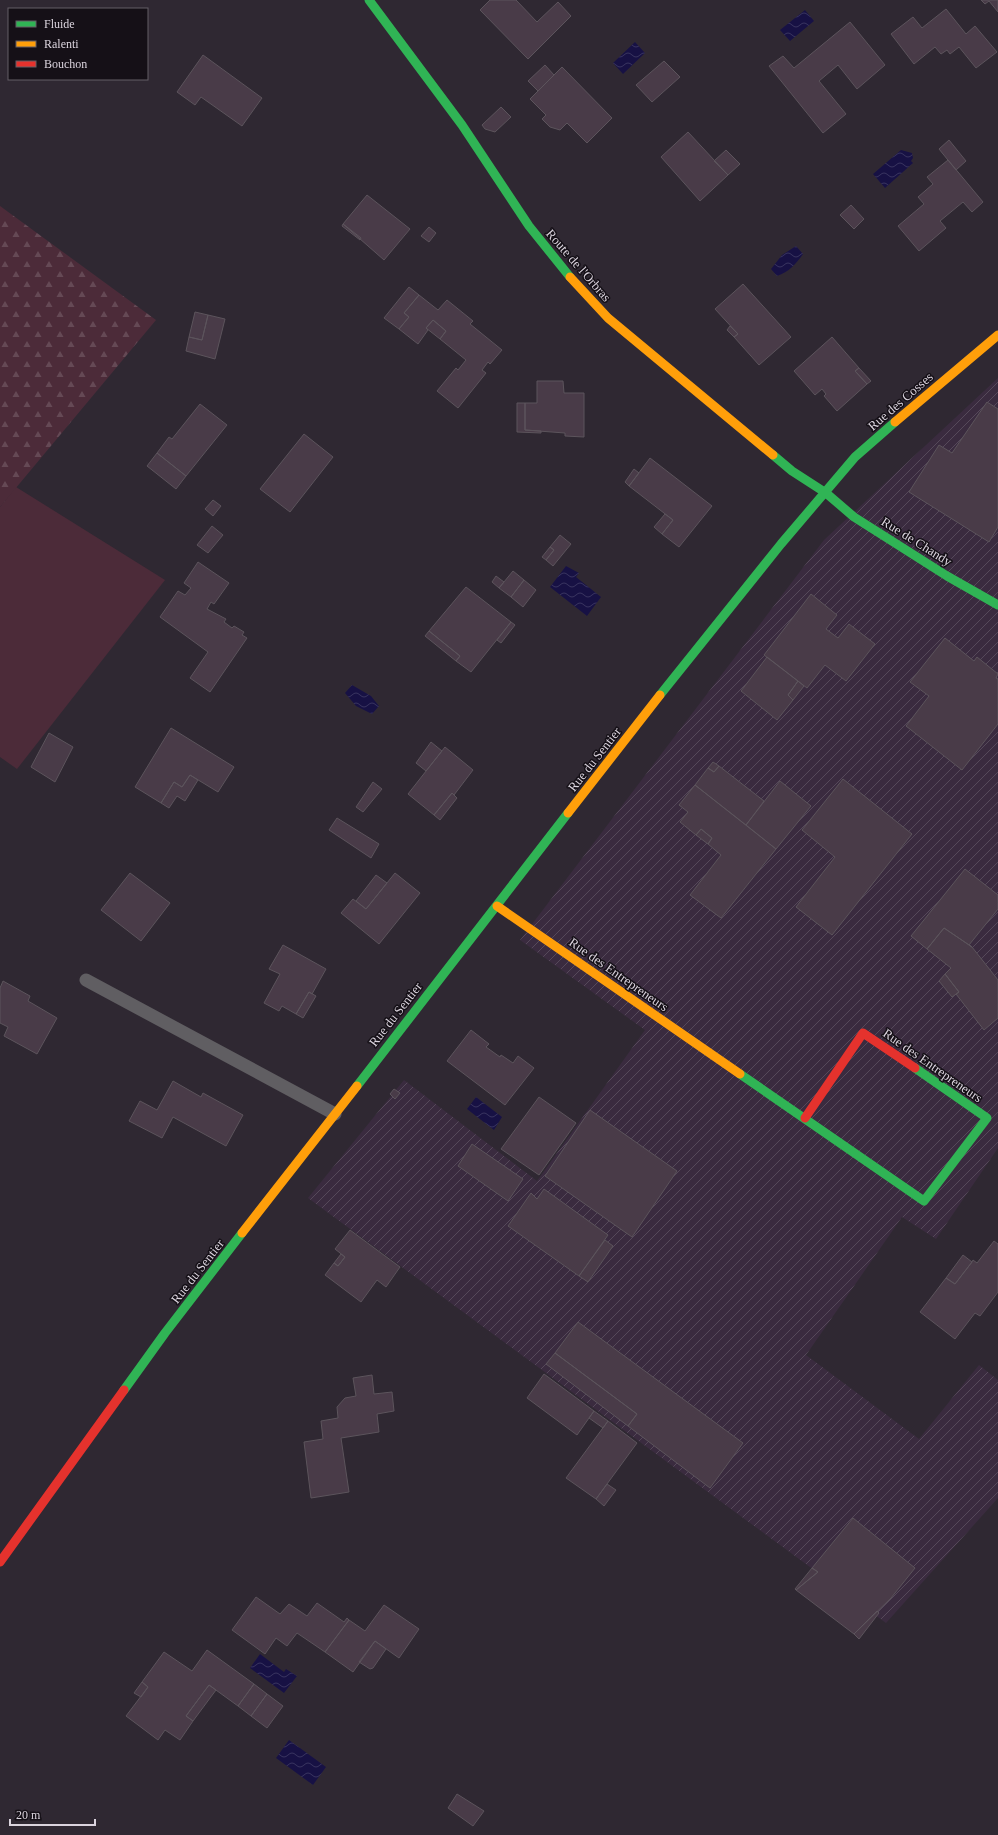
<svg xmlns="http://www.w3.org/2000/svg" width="998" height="1835" font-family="'Times New Roman',serif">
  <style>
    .industrial { fill: url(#industrial-furrows) }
    .grass { fill: #4c2b39 }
    .forest { fill: url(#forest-firs) }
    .water { fill: url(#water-waves) }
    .building { fill: #493b48; stroke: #5c545c }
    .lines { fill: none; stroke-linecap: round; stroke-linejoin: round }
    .lane { stroke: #605e62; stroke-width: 13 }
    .fast { stroke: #30b455; stroke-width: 9 }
    .slow { stroke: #ff9f0a; stroke-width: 9 }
    .jam { stroke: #e5322d; stroke-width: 9 }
    .labels { text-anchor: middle; stroke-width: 3; stroke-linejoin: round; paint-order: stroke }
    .street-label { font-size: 13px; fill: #dbd4de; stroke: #151017 }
  </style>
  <defs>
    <pattern id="industrial-furrows" width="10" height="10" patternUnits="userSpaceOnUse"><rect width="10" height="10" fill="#3a2b3f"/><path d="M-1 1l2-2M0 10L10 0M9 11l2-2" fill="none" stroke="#56495a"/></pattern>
    <pattern id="forest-firs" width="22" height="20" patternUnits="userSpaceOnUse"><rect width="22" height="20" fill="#4c2b39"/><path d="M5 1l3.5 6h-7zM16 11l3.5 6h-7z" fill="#654955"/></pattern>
    <pattern id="water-waves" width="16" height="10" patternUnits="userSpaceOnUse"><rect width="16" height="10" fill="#171144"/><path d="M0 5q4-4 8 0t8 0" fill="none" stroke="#38335f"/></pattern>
  </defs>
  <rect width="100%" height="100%" fill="#2f2832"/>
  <path class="industrial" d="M998,378v770l-62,91 -34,-22 -96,138 113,84 60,-74 19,15v118l-112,125 -578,-425 96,-118 133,101 108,-151 -125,-90 304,-400z"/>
  <path class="grass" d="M16,487l149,93 -148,189 -17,-12v-250z"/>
  <path class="forest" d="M0,206l156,114 -156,187z"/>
  <path class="water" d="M805,10l9,11 -24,20 -10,-11z
    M635,42l10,11 -22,21 -10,-11z
    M901,150l11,3 1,5 -2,3 2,2 -28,25 -12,-14z
    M796,246l7,8c-7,10 -14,18 -26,22l-6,-7 11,-14z
    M566,566l13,7 -3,4 25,20 -14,19 -37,-29z
    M352,685l19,11 8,10 -7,8 -16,-8 -11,-13z
    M476,1097l26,20 -8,13 -27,-21z
    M260,1654l24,18 2,-3 11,7 -13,17 -34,-25z
    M289,1740l37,27 -13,18 -37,-27z"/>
  <path class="building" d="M490,0h26l21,22 21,-20 13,14 -43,43 -48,-49z
    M981,0h17v12l-9,-11 -4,3z
    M946,9l20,25 9,-8 22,26 -21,16 -17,-21 -9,7 -3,-4 -6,4 -6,-7 -21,17 -23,-30 22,-17 9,11z
    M850,22l35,43 -28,24 -19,-24 -19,16 27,33 -23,19 -54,-67 14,-10 11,12z
    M203,55l59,43 -20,28 -41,-29 -6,8 -18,-13z
    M664,61l16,16 -28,25 -16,-17z
    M545,65l9,10 -16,16 -10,-10z
    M562,67l50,51 -25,25 -20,-20 -7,7 -10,-3 -8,-8 4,-4 -16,-16z
    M501,107l10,10 -16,15 -10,-3 -3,-4z
    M688,132l40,43 -28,26 -39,-44z
    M949,140l17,21 -10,9 -17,-21z
    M726,150l14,14 -12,11 -14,-14z
    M948,160l35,42 -11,10 -9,-10 -23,19 6,7 -27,23 -21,-25 26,-22 -6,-7 15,-13 -6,-7z
    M367,195l43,34 -26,31 -41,-36z
    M851,205l13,14 -10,10 -14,-14z
    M343,224l18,14 -1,2 -18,-14z
    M429,227l7,6 -7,9 -8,-6z
    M743,284l48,53 -32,28 -25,-28 4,-3 -23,-25z
    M409,287l10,8 -15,18 5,4 -10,12 -15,-11z
    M419,295l19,15 9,-10 26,21 -3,3 32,26 -12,14 -2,-2 -6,8 4,3 -28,35 -21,-17 19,-23 2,2 8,-10 -26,-21 6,-8 -13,-11 -7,8 2,2 -10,14 -19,-15 10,-12 -5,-4z
    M195,312l13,3 -6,25 -13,-3z
    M208,315l17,4 -10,40 -29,-8 3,-14 13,3z
    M433,320l13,11 -6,8 -14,-11z
    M730,326l8,8 -4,3 -7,-7z
    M832,337l27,31 -4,3 12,13 -30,27 -13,-15 2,-2 -4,-5 -7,6 -21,-24z
    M859,368l12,13 -4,3 -12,-13z
    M537,381h26l1,12h20v44l-19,-1v-3l-40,-3v-27h12z
    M987,402l11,7v118l-9,15 -80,-50 30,-47 13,8z
    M517,403h8v27l16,1v2l-24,-1z
    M200,404l27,21 -41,51 -29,-23 12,-16 3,2z
    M304,434l29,23 -43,55 -30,-23z
    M157,453l29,23 -10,13 -29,-23z
    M650,458l62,48 -33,41 -17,-13 11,-14 -44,-34z
    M634,469l5,4 -10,13 -4,-4z
    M213,500l8,6 -8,10 -8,-7z
    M665,514l8,6 -11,14 -8,-7z
    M212,526l11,9 -15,18 -11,-8z
    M560,535l11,9 -18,22 -7,-6 8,-10 -4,-3z
    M550,547l4,3 -8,10 -4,-3z
    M198,562l31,21 -15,21 -3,-2 -4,7 19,10 -2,3 8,6 2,-2 10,6 -2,3 5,3 -37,54 -20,-14 18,-26 -48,-35 18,-26 7,4 6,-7 -7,-5z
    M513,571l11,9 -13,17 -12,-9z
    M496,576l8,6 -5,6 -7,-6z
    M524,580l12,10 -13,17 -12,-10z
    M466,587l45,35 -40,50 -15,-11 4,-5 -31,-25z
    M811,594l26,21 -11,14 12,9 11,-14 26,20 -29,37 -21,-16 -18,23 -43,-33z
    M511,622l4,3 -14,18 -4,-3z
    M429,631l31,25 -4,5 -31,-25z
    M945,638l29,23 3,-4 21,17 -2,4 2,1v45l-36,46 -56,-44 23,-30 -19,-14z
    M767,657l31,24 -10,14 5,5 -16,20 -36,-29z
    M798,681l6,5 -11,14 -5,-5z
    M171,728l63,39 -16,25 -28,-17 -8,12 -8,-5 -13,21 -26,-16z
    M49,733l24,14 -18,35 -24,-15z
    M431,742l11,9 -16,20 -10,-8z
    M445,747l28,23 -19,25 -2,-2 -18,22 -26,-21z
    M713,762l6,4 -5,6 -6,-4z
    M719,766l45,35 -18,24 -51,-40 13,-17 6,4z
    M190,775l8,5 -13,21 -8,-5 -8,12 -8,-5 13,-21 8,5z
    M843,779l69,55 -80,101 -36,-28 39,-50 -33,-27z
    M780,781l31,25 -35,43 -30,-24z
    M373,782l9,7 -19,23 -7,-5z
    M695,785l81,64 -55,69 -31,-23 31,-40 -13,-11 4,-6 -11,-9 -5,6 -16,-13 8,-10 -9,-7z
    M452,793l5,5 -17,22 -6,-5z
    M337,818l42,26 -8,14 -42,-28z
    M701,829l11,9 -4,6 -12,-9z
    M965,869l33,26v14l-29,36 3,2 -28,-19 -17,21 -16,-13z
    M130,873l40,30 -29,38 -40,-31z
    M395,873l25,20 -41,51 -38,-31 12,-14 13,10z
    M376,875l11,8 -21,26 -10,-8z
    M944,928l28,19 26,33v38l-14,12 -28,-36 3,-2 -14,-18 6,-6 -24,-19z
    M283,945l43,24 -14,25 -3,-2 -13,22 -14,-8 -3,5 -15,-8 16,-29 -11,-5z
    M945,974l14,18 -7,5 -13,-16z
    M3,981l27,15 -2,5 29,17 -20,36 -33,-18 4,-9 -8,-4v-35z
    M309,992l7,4 -13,22 -7,-4z
    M471,1030l18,14 -3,3 14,10 1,-2 12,8 5,-7 16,12 -29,37 -58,-44z
    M173,1081l28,16 2,-4 40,22 -17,31 -53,-29 -11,21 -33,-17 11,-20 17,9z
    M394,1089l6,4 -5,6 -5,-5z
    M539,1097l37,26 -37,52 -38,-26z
    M590,1110l87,61 -45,66 -87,-61z
    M472,1144l51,35 -15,22 -50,-35z
    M544,1189l64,46 -29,41 -71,-50 23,-33 6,6z
    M350,1230l50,37 -14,20 -9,-7 -16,22 -36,-27 9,-12 4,3 7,-9 -10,-8z
    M605,1240l8,6 -25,36 -9,-6z
    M994,1241l4,3v48l-18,24 -5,-3 -20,26 -35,-27 26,-34 9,6 17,-22 1,-2 4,3z
    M341,1254l4,3 -7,9 -4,-3z
    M963,1255l9,7 -17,22 -9,-6z
    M578,1322l165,121 -33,45 -82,-62 9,-12 -82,-61z
    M555,1353l82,61 -9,12 -82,-62z
    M544,1374l50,37 -17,24 -50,-37z
    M372,1375l2,19 18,-2 2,19 -17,3 2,18 -38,6 8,54 -38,6 -7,-56 19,-3 -2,-18 17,-3 -1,-11 8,-9 11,-2 -3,-18z
    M594,1411l14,10 -5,7 -14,-10z
    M608,1421l29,22 -41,56 -30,-21z
    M607,1484l9,6 -12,16 -8,-7z
    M853,1518l62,50 -24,30 -37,36 -58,-44 22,-18 -6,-4z
    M812,1568l6,4 -22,18 -1,-1z
    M256,1597l24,17 9,-10 18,12 10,-13 27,19 3,-4 2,2 -24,32 -28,-19 -10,13 -11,-8 -11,16 -33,-24z
    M384,1605l35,24 -20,29 -24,-17 -22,31 -28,-20 24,-32 16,11z
    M877,1611l2,2 -20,26 -5,-5z
    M375,1641l11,8 -13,19 -3,1 -11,-7z
    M207,1650l47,34 -16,22 -29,-21 -23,31 7,5 -13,19 -15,-10 -7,10 -32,-24 22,-29 -6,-5 22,-30 28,19z
    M142,1682l6,5 -7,10 -7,-4z
    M254,1684l13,10 -16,22 -13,-10z
    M209,1685l7,5 -23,31 -7,-5z
    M267,1694l16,12 -16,22 -16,-12z
    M457,1794l27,17 -11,15 -25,-18z"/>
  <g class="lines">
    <path class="lane" d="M86,980l249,134"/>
    <path class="fast" d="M369,0l93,125 67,101 41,51
      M773,455l19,16 34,22 28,24 93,59 51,29
      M660,695l121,-151 74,-87 40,-35
      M740,1074l184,127 63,-83 -72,-50
      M357,1086l211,-273
      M124,1390l41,-57 77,-100"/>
    <path class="slow" d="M570,277l38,41 165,137
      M895,422l103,-87
      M568,813l92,-118
      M497,906l243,168
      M242,1233l115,-147"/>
    <path class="jam" d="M805,1118l58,-85 52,35
      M0,1562l124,-172"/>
  </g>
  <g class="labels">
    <g class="street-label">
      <text transform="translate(579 265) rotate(49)" y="5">Route de l'Orbras</text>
      <text transform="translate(900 401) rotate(-41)" y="5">Rue des Cosses</text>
      <text transform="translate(917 541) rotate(32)" y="5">Rue de Chandy</text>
      <text transform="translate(594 759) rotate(-52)" y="5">Rue du Sentier</text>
      <text transform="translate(619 974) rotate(35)" y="5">Rue des Entrepreneurs</text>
      <text transform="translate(395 1014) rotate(-52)" y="5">Rue du Sentier</text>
      <text transform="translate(933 1065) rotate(35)" y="5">Rue des Entrepreneurs</text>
      <text transform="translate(197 1271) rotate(-52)" y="5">Rue du Sentier</text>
    </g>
  </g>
  <rect x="8" y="8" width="140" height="72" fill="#151017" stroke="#645e67"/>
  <rect x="16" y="21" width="20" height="6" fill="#30b455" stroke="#645e67"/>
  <text x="44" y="28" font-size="12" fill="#dbd4de">Fluide</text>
  <rect x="16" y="41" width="20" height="6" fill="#ff9f0a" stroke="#645e67"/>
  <text x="44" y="48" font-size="12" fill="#dbd4de">Ralenti</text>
  <rect x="16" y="61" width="20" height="6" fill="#e5322d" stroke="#645e67"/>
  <text x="44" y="68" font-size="12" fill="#dbd4de">Bouchon</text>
  <path d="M10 1819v6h85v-6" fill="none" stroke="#dbd4de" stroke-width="2"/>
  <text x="16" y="1819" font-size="12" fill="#dbd4de" stroke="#151017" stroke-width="3" paint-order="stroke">20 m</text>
</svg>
